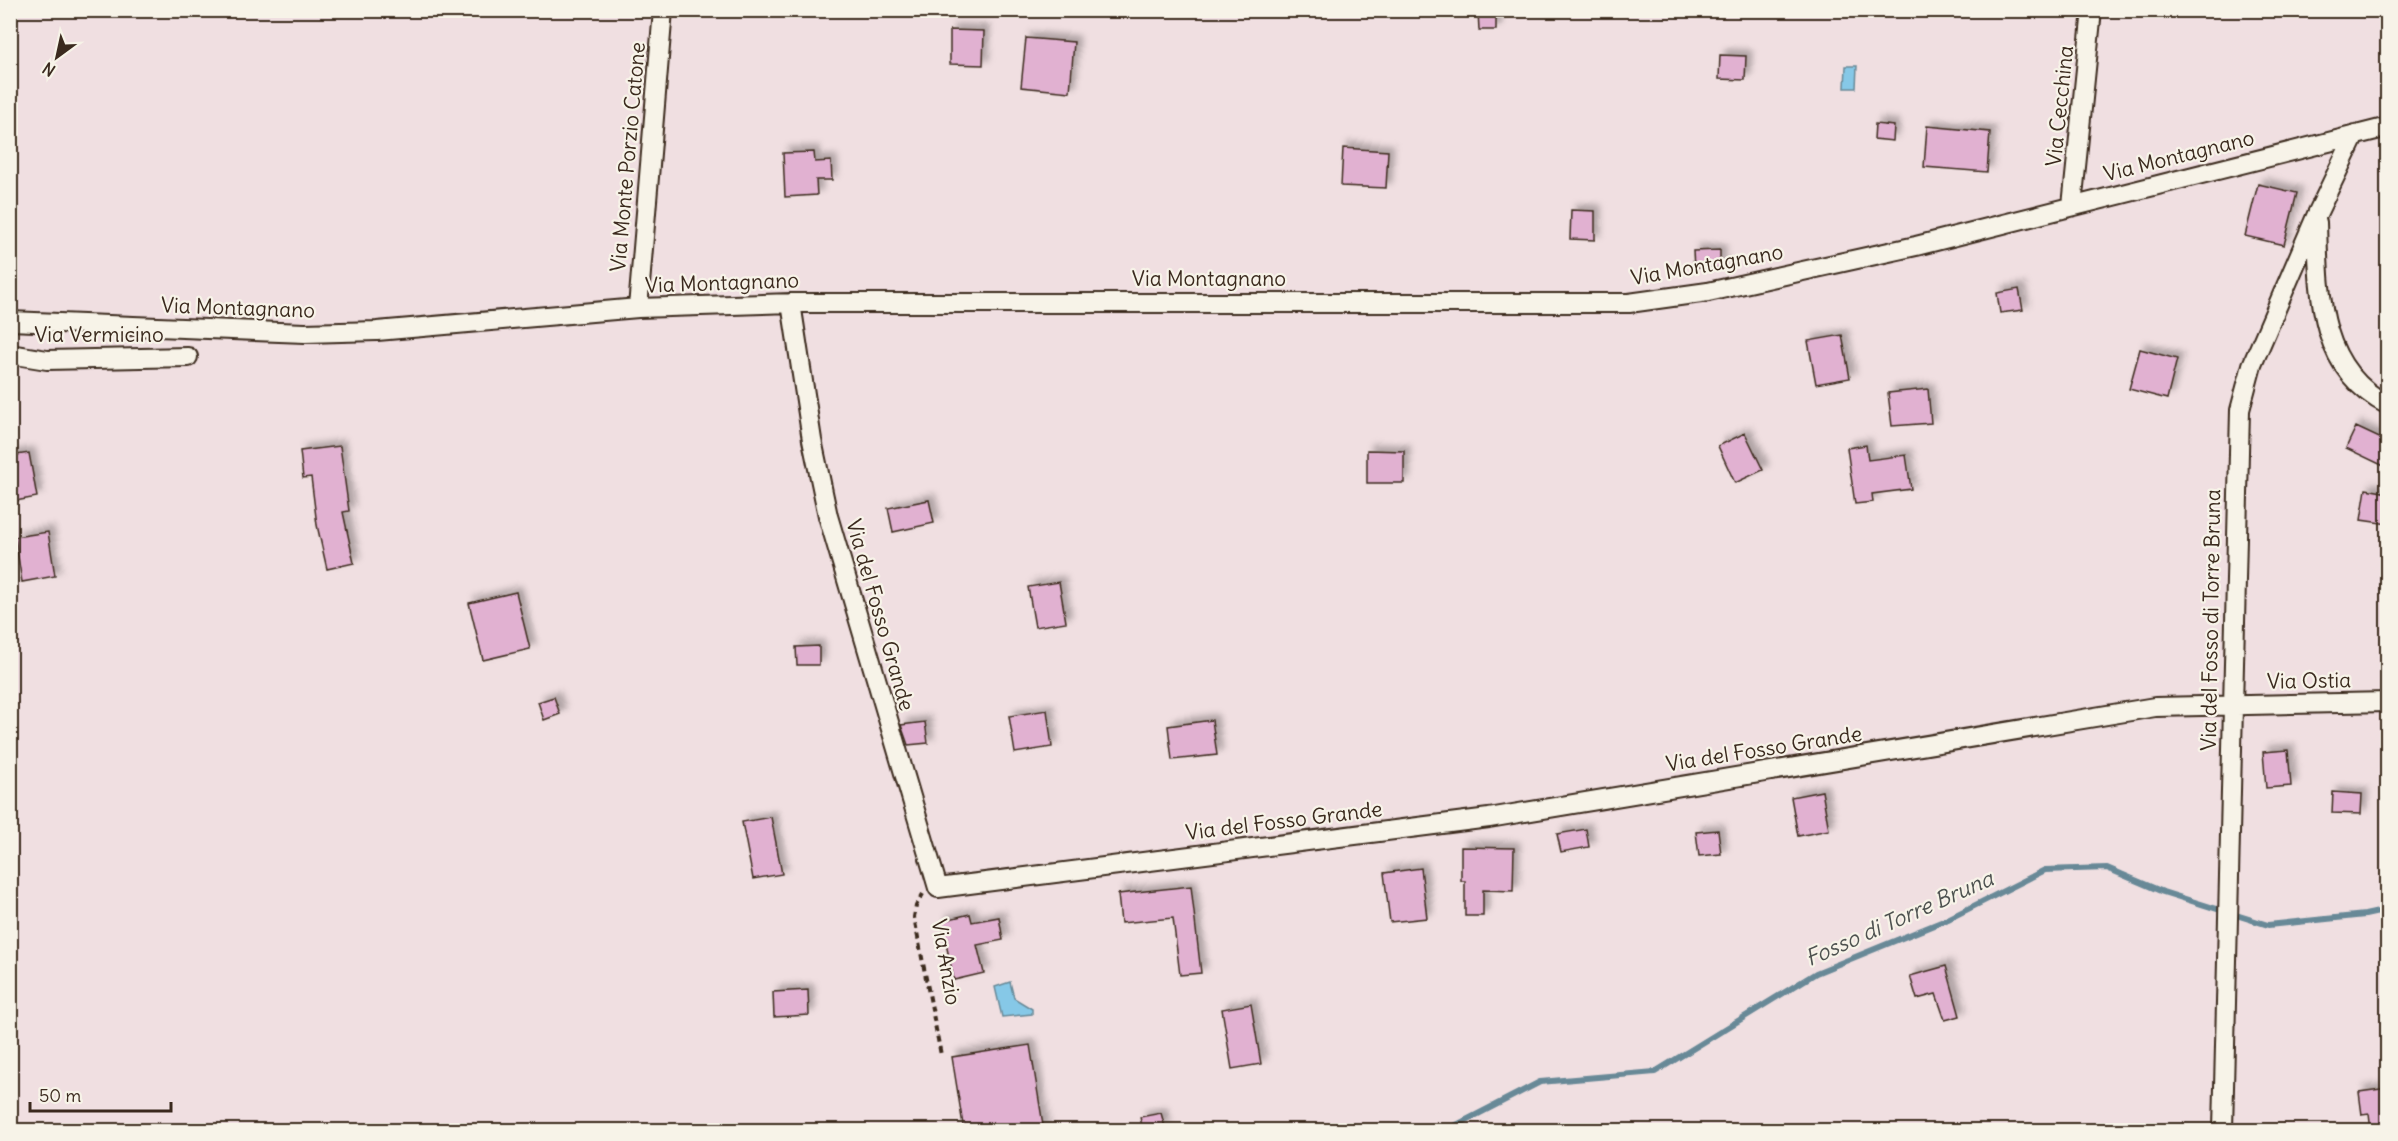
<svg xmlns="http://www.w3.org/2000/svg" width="2398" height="1141" font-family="Delius,sans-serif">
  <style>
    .water { fill: #86c8e7; stroke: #688997; stroke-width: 1.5 }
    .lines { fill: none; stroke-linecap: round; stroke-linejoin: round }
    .stream { stroke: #688997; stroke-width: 6 }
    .building { fill: #e1b1d1; stroke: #3b2a1e; stroke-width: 1.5; filter: url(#shadow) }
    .minor-casing { stroke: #3b2a1e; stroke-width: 22 }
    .path { stroke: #3b2a1e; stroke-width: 4; stroke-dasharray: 6 4.5; stroke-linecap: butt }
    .minor { stroke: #f7f3e8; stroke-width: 18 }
    .labels { text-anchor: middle; stroke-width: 4.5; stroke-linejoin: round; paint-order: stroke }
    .street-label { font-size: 21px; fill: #3b2a1e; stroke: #f7f3e8 }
    .water-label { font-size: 22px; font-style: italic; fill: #4e5250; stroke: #f7f3e8 }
  </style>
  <defs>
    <filter id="shadow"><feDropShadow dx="5.5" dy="-5.5" stdDeviation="3" flood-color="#0004"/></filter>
  </defs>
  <rect width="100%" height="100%" fill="#f0dfe1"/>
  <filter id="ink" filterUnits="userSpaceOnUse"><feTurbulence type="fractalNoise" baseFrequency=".0167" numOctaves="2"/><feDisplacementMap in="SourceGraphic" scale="12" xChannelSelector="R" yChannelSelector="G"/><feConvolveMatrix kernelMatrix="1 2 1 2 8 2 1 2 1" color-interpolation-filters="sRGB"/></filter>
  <g filter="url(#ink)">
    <path class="water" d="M1846,66h11l-1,22h-11z
      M1010,982l4,16 18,11v5l-30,3 -7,-30z"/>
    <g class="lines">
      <path class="stream" d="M1447,1130l93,-48 115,-10 161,-99 130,-53 99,-50 62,-2 56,24 105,33 97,-10 23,-5"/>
    </g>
    <path class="building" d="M1478,11h18v19h-17z
      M950,30l34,1 -1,34 -33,-1z
      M1026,38l48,4 -4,50 -49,-5z
      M1720,55l26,1 -1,24 -26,-1z
      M1875,124l19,2 -1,15 -19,-2z
      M1927,126l63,6 -3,40 -63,-5z
      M1343,148l45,3 -2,37 -45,-2z
      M814,152l1,10 16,-1 1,19h-16l1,15 -32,2 -2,-44z
      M2258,184l39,9 -13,52 -39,-9z
      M1571,210l24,1v29l-25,-1z
      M1720,250v18h-26l-1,-17z
      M2019,289l4,21 -23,3 -3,-20z
      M1842,335l8,43 -34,6 -8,-43z
      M2140,349l37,10 -10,40 -38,-10z
      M1928,389l3,34 -39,3 -4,-33z
      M2356,427l32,15v26l-42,-20z
      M1745,433l18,37 -28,13 -17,-37z
      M1866,445l2,15 38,-5 5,34 -39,5 1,8 -18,2 -8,-56z
      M340,446l9,65 -6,1 11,51 -27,6 -10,-44 -6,-48 -8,1 -3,-27z
      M1367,450l37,1v32h-37z
      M29,453l8,44 -27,5v-46z
      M2366,489l22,4v31l-27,-4z
      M929,500l5,23 -41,9 -5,-24z
      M48,532l7,44 -33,6 -7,-45z
      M1059,582l7,40 -31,5 -7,-40z
      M516,592l14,57 -47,11 -14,-57z
      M819,646v19h-22l-1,-18z
      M554,697l6,17 -16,6 -6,-18z
      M1047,710l5,37 -37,6 -6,-37z
      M1212,720l5,35 -45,5 -4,-34z
      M925,722l3,21 -20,2 -7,-20z
      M2288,750l3,36 -25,2 -3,-36z
      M1822,791l7,39 -31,6 -7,-39z
      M2333,792l29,2 -1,20 -29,-1z
      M771,817l11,57 -29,5 -11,-57z
      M1586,829l3,18 -28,5 -4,-18z
      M1718,830l3,24 -22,2 -3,-24z
      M1461,847l53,1 -1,43 -30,-1v26h-18v-35h-4z
      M1421,868l6,50 -37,4 -6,-49z
      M1191,886l10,87 -21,2 -7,-57 -52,5 -3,-29z
      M970,914l2,8 27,-5 4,23 -26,5 7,28 -30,7 -13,-59z
      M1946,966l14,50 -15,4 -9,-26 -19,5 -7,-23z
      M808,990l1,25 -35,2 -1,-25z
      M1251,1004l10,60 -29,5 -10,-60z
      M1030,1045l14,86h-80l-12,-74z
      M2388,1088v43h-17l-2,-17 -7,1 -3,-23z
      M1161,1113l4,14 -22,4 -3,-14z"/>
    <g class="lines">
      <g class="minor-casing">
        <path id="minor" d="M2072,206l20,-196
          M2317,222c2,68 0,147 71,183
          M791,303l21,137 16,76 110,372 551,-70 666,-111 233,-5
          M638,308l25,-298
          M10,321l295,12 72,-2 261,-23 153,-5h838l79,-11 208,-46 472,-119
          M10,354l37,6 141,-3
          M2223,1130l17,-720 12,-45 65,-151 38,-79"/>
      </g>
      <path class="path" d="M923,894l-7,12 -2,11 27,138"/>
      <use href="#minor" class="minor"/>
    </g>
  </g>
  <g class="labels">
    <g class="street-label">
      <text transform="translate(2060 106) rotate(-84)" y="7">Via Cecchina</text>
      <text transform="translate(2179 156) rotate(-14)" y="7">Via Montagnano</text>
      <text transform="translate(628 157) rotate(-85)" y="7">Via Monte Porzio Catone</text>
      <text transform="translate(1707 265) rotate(-10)" y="7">Via Montagnano</text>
      <text x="1209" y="286">Via Montagnano</text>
      <text transform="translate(722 283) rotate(-2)" y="7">Via Montagnano</text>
      <text transform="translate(238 308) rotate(2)" y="7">Via Montagnano</text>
      <text x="99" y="342">Via Vermicino</text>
      <text transform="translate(880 615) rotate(74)" y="7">Via del Fosso Grande</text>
      <text transform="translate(2211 620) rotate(-89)" y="7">Via del Fosso di Torre Bruna</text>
      <text transform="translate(2309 681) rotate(-1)" y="7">Via Ostia</text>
      <text transform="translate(1764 749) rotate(-9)" y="7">Via del Fosso Grande</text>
      <text transform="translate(1284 821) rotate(-7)" y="7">Via del Fosso Grande</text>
      <text transform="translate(946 962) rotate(80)" y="7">Via Anzio</text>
    </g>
    <g class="water-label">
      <text transform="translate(1899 918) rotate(-24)" y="8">Fosso di Torre Bruna</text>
    </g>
  </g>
  <rect width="2398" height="1141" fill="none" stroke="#f7f3e8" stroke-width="36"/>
  <rect x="18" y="18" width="2362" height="1105" fill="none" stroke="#3b2a1e" stroke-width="2" filter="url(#ink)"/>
  <g transform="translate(57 57) rotate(213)" stroke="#f7f3e8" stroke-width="4.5" paint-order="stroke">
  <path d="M0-4.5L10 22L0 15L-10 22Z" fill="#3b2a1e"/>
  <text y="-9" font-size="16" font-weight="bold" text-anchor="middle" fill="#3b2a1e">N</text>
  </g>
  <path d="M30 1102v9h141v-9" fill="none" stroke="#3b2a1e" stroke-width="3"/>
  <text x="39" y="1102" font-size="18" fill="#3b2a1e" stroke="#f7f3e8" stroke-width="4.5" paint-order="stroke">50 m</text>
</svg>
